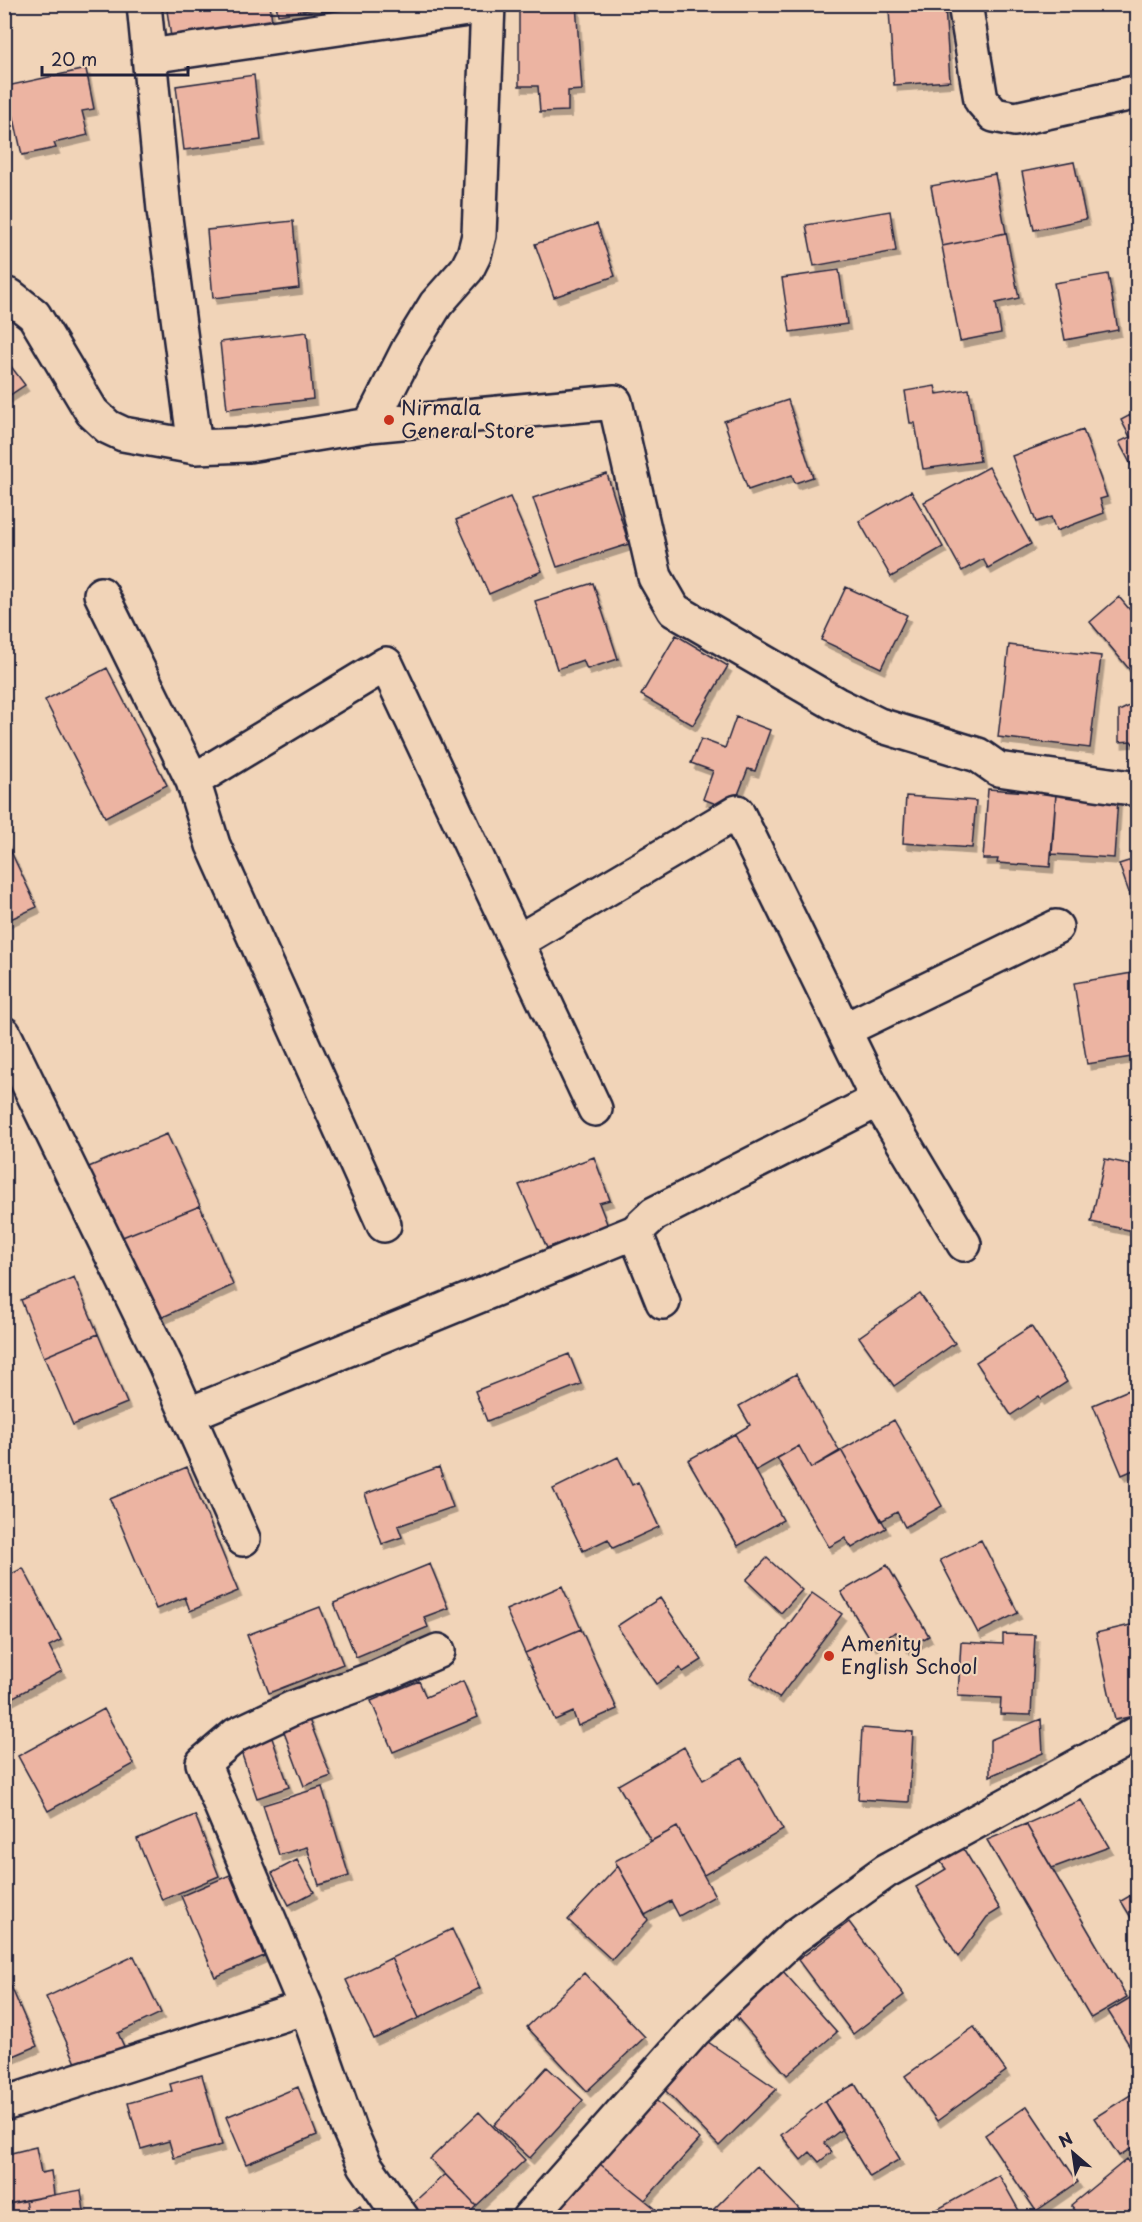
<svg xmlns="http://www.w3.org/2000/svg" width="1142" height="2222" font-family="'Playpen Sans',sans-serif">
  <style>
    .building { fill: #ecb4a2; stroke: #22223b; stroke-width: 1.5; filter: url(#shadow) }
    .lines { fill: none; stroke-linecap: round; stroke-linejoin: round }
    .minor-casing { stroke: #22223b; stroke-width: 38 }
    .minor { stroke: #f1d4b8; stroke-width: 33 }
    .poi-dot { fill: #c8321e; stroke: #f1d4b8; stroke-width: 2 }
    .labels { text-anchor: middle; stroke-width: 4.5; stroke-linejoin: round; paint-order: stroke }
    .poi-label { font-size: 20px; fill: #22223b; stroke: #f1d4b8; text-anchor: start }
  </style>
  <defs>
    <filter id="shadow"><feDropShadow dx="3.5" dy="6" stdDeviation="0" flood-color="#0004"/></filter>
  </defs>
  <rect width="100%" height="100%" fill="#f1d4b8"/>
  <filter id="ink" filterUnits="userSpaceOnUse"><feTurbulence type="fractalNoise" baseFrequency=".0167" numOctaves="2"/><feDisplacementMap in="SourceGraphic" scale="12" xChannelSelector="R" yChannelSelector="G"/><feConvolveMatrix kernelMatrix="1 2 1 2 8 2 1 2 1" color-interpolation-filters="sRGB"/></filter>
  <g filter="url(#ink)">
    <path class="building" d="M166,4h104l2,18 -101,15z
      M276,4h54l1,2 -53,9z
      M544,4h32l6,86 -14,1v20l-28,1 -2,-26h-19v-77l25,-1z
      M945,7l5,74 -56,4 -5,-75z
      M86,69l8,40 -12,2 6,24 -34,8 2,5 -34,7 -15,-69z
      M254,75l7,65 -77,10 -8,-64z
      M1074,162l12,57 -52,11 -12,-58z
      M995,174l11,59 -64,13 -11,-60z
      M890,211l6,40 -82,15 -8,-41z
      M293,221l6,67 -86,10 -6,-68z
      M597,224l18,52 -61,21 -19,-53z
      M1006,233l13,65 -23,5 5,30 -41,8 -18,-95z
      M839,270l8,54 -57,8 -8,-54z
      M1108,274l10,56 -53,10 -11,-57z
      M307,332l6,67 -86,10 -7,-67z
      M4,357l21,28 -21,14z
      M935,386l2,8 32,-5 11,72 -57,8 -8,-46h-5l-5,-32z
      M788,400l25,77 -18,6 -3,-8 -44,15 -24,-69z
      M1138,411v67l-19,-36 11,-5 -9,-17z
      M1083,430l24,67 -7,2 4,14 -48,18 -5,-14 -15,5 -24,-66z
      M989,467l42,77 -43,24 -5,-9 -21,12 -38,-69z
      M607,474l22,70 -72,23 -24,-69z
      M911,491l32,56 -52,30 -32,-56z
      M510,497l32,74 -53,23 -33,-74z
      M593,583l25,76 -31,10 -4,-9 -26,9 -22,-68z
      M846,587l61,28 -26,53 -60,-28z
      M1119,597l16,19 3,-2v58l-4,3 -44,-53z
      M676,635l52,31 -35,59 -52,-30z
      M1009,645l92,11 -11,92 -92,-11z
      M107,668l60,117 -62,32 -60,-117z
      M1138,702v48l-7,-9 -12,1v-31z
      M736,717l34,13 -15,41 -7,-2 -16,41 -29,-11 10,-28 -22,-8 10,-24 24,9z
      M988,789l68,5 -6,73 -53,-4 1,-4h-15z
      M1056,794l62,4 -4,60 -62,-4z
      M906,796l70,5 -4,47 -69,-5z
      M4,837l33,70 -33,15z
      M1138,858v60l-19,-54z
      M1138,972v84l-51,8 -13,-81z
      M167,1134l33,72 -85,34 -31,-71z
      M594,1157l16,43 -11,3 9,23 -61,22 -28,-63z
      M1105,1159l33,7v66l-47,-10z
      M200,1206l33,79 -79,36 -39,-81z
      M74,1277l24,57 -54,23 -23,-57z
      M920,1294l35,49 -61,43 -35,-49z
      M1031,1326l36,56 -26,17 -2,-3 -28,19 -35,-53z
      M98,1334l29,69 -54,22 -29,-68z
      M569,1354l12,30 -94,37 -12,-30z
      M796,1374l44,78 -29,16 -12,-22 -44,25 -20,-37 15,-9 -11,-19z
      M1138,1386v82l-16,7 -29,-70z
      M894,1420l48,86 -37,21 -8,-15 -16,9 -40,-71z
      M735,1434l48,86 -45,26 -50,-86z
      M799,1446l12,22 30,-18 45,78 -34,20 -7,-10 -16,9 -52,-89z
      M618,1457l14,28 6,-3 21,45 -46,21 -5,-9 -25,12 -30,-62z
      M187,1467l51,124 -48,20 -5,-14 -29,12 -46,-110z
      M439,1467l14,40 -55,19 4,11 -20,7 -17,-50z
      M981,1540l37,73 -40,20 -38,-73z
      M767,1558l35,32 -21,23 -35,-33z
      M430,1564l18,44 -24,9 4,10 -72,30 -22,-54z
      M887,1565l42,71 -23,13 -10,-17 -23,13 -32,-53z
      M23,1568l38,72 -12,6 13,25 -56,30 -2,-123z
      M562,1586l19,43 -56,24 -19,-43z
      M812,1593l30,21 -63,84 -29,-21z
      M660,1598l42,62 -19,12 -3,-4 -24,16 -39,-58z
      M320,1607l23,57 -74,29 -22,-58z
      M1135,1624l3,12v79l-23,5 -19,-87z
      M581,1629l36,80 -39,17 -5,-14 -18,8 -30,-67z
      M1003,1634l32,1 -4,80 -31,-1 1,-16 -43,-2 3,-54 42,2z
      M419,1681l7,16 37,-16 15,36 -85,35 -22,-51z
      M104,1709l30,55 -86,47 -30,-55z
      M308,1717l23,59 -27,10 -22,-59z
      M1041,1719l2,34 -53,23v-36z
      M862,1728l51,4 -4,70 -51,-3z
      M272,1738l17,49 -32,11 -17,-49z
      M684,1747l19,33 39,-22 41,72 -79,45 -27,-48 -26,14 -33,-56z
      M322,1787l27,89 -30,9 -12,-38 -28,8 -16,-50z
      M1081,1800l28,47 -57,21 -26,-44z
      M195,1815l24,61 -57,24 -25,-61z
      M1026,1824l101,173 -36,21 -104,-178z
      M677,1827l38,69 -36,20 -8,-15 -26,14 -30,-54z
      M963,1848l37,61 -13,8 -29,40 -42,-70 30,-18 -6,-8z
      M297,1860l17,32 -25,13 -17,-32z
      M618,1866l30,54 -36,40 -44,-40z
      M230,1875l34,81 -49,21 -34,-81z
      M1138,1891v38l-17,-28z
      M849,1922l55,73 -51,39 -55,-74z
      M452,1929l28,59 -61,30 -28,-60z
      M134,1956l27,57 -43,20 9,20 -46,21 -35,-77z
      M391,1958l28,60 -45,21 -28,-59z
      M782,1970l55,62 -50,43 -54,-62z
      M584,1973l61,64 -58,54 -60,-64z
      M9,1982l28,64 -33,14v-76z
      M1135,1995l3,4v60l-30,-48z
      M974,2027l32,44 -69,50 -32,-45z
      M708,2042l69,47 -58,57 -56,-58z
      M547,2067l36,33 -53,58 -36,-33z
      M202,2075l20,70 -48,13 -5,-17 -28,8 -13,-46 44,-12 -2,-7z
      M855,2084l45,75 -30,18 -46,-76z
      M298,2087l19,48 -71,29 -20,-47z
      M1138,2090v54l-19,12 -25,-38z
      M650,2095l50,44 -55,61 -50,-40z
      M824,2101l18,28 -18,14 8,9 -13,10 -9,-10 -9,8 -20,-25z
      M1027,2106l51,76 -42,29 -51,-76z
      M479,2112l46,48 -49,46 -46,-47z
      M4,2140l3,14 29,-7 5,26 10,-2 3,24 -50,10z
      M1127,2159l11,13v46h-57l-10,-13z
      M595,2160l61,49 -7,9h-103z
      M757,2166l43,44 -7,8h-78l-5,-5z
      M445,2174l31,32 -11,12h-42l-11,-14z
      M999,2175l24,43h-80l-5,-9z
      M81,2190l4,28h-57l-3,-18z
      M25,2200l3,18h-24v-13z
      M360,2206l8,12h-27z"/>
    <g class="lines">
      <g class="minor-casing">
        <path id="minor" d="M144,4l20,206 31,237
          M965,4l16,96 13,15 21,4 123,-27
          M150,56l338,-50
          M4,294l6,2 24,19 58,97 16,15 15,7 72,13 53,-2 122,-20 245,-23 40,175 19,33 162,94 43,21 99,30 20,14 140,20
          M370,425l39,-77 27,-44 31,-35 7,-14 5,-20 9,-231
          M101,594l92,187 193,-117 209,445
          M193,781l20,64 171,380
          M517,942l220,-130 141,288 86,144
          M844,1030l212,-103
          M4,1034l162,332 77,173
          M635,1232l19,-18 224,-114
          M187,1415l448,-183 28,70
          M306,2007l-103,-244 33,-28 57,-27 85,-31 60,-26
          M4,2104l302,-97 43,122 16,36 37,53
          M529,2218l165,-187 100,-94 92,-66 252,-138"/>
      </g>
      <use href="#minor" class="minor"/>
    </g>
  </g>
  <g class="poi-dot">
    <circle cx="389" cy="420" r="6"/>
    <circle cx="829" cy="1656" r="6"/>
  </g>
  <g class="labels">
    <g class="poi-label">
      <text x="401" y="415">Nirmala<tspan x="401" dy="23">General Store</tspan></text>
      <text x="841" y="1651">Amenity<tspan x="841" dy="23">English School</tspan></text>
    </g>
  </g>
  <rect width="1142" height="2222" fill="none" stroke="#f1d4b8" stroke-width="24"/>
  <rect x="12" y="12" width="1118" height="2198" fill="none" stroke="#22223b" stroke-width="2" filter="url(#ink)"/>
  <g transform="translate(1073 2153) rotate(331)" stroke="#f1d4b8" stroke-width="4.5" paint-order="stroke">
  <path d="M0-4.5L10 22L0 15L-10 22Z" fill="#22223b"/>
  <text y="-9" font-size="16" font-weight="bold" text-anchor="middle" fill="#22223b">N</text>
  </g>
  <path d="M42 66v9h146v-9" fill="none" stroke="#22223b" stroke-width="3"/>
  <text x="51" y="66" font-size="18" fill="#22223b" stroke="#f1d4b8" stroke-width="4.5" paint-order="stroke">20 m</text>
</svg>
